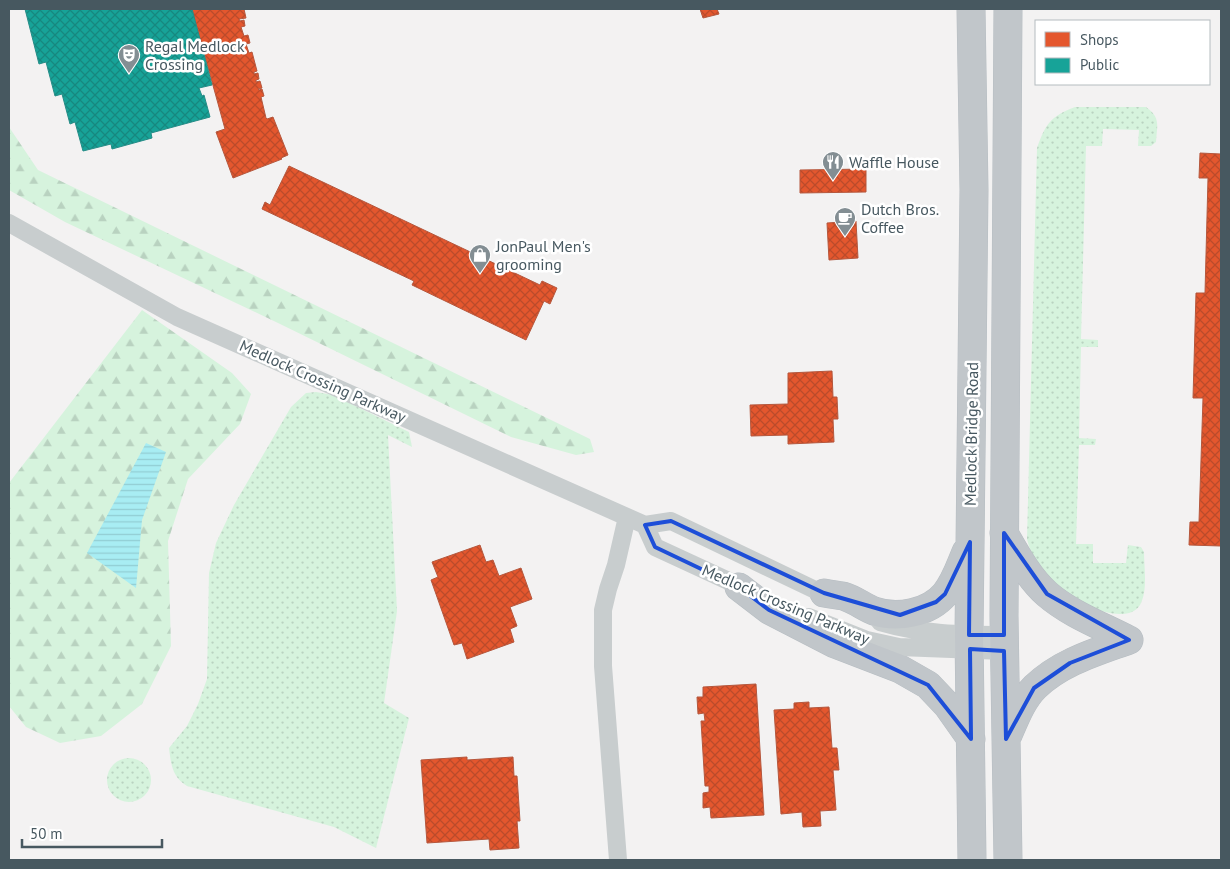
<svg xmlns="http://www.w3.org/2000/svg" width="1230" height="869" font-family="'PT Sans',sans-serif">
  <style>
    .grass { fill: url(#grass-dots) }
    .forest { fill: url(#forest-firs) }
    .water { fill: url(#water-rules) }
    .shops { fill: url(#shops-cross-hatch); stroke: #b5573d }
    .public { fill: url(#public-cross-hatch); stroke: #258c87 }
    .lines { fill: none; stroke-linecap: round; stroke-linejoin: round }
    .trunk-casing { stroke: #b6bdc2; stroke-width: 29 }
    .minor { stroke: #c8cdce; stroke-width: 18 }
    .trunk { stroke: #c1c6ca; stroke-width: 28 }
    .marked { fill: none; stroke: #1d4ed8; stroke-width: 4; stroke-linejoin: round }
    .labels { text-anchor: middle; stroke-width: 5; stroke-linejoin: round; paint-order: stroke }
    .poi-label { font-size: 16px; fill: #475860; stroke: #fff; text-anchor: start }
    .street-label { font-size: 16px; fill: #475860; stroke: #fff }
  </style>
  <defs>
    <pattern id="grass-dots" width="8" height="8" patternUnits="userSpaceOnUse" patternTransform="scale(1.25)"><rect width="8" height="8" fill="#d6f3dd"/><path d="M2 2h.1M6 6h.1" fill="none" stroke="#b9d2c0" stroke-width="1.8" stroke-linecap="round"/></pattern>
    <pattern id="forest-firs" width="22" height="20" patternUnits="userSpaceOnUse" patternTransform="scale(1.25)"><rect width="22" height="20" fill="#d6f3dd"/><path d="M5 1l3.5 6h-7zM16 11l3.5 6h-7z" fill="#b9d2c0"/></pattern>
    <pattern id="water-rules" width="6" height="5" patternUnits="userSpaceOnUse" patternTransform="scale(1.25)"><rect width="6" height="5" fill="#a8edf3"/><path d="M0 2.5h6" fill="none" stroke="#92cdd3"/></pattern>
    <pattern id="shops-cross-hatch" width="8" height="8" patternUnits="userSpaceOnUse" patternTransform="scale(1.25)"><rect width="8" height="8" fill="#e4572e"/><path d="M0 0l8 8M0 8l8-8" fill="none" stroke="#bb4b2b"/></pattern>
    <pattern id="public-cross-hatch" width="8" height="8" patternUnits="userSpaceOnUse" patternTransform="scale(1.25)"><rect width="8" height="8" fill="#17a398"/><path d="M0 0l8 8M0 8l8-8" fill="none" stroke="#17887f"/></pattern>
  </defs>
  <rect width="100%" height="100%" fill="#f3f2f2"/>
  <path class="grass" d="M1075,107h71c15,11 11,18 10,35l-5,4h-13l1,-16 -36,-1 -1,17h-16l-5,193 17,1v7h-17l-2,91 17,1 -1,6h-16l-3,99h17v19h33l2,-18 13,2 3,5c0,16 4,39 -4,53 -14,22 -61,-2 -77,-11 -5,-3 -13,-6 -17,-10 -8,-10 -16,-33 -19,-45l10,-391c9,-25 13,-31 38,-41z
    M316,392l17,3 76,37 3,15 -24,-12 9,176 -13,92 25,15 -33,130 -42,-21 -147,-41c-15,-9 -16,-22 -18,-38l18,-22 11,-22 9,-25 2,-106 7,-30 18,-38 57,-98 15,-14z
    M107 780a22 22 0 1 1 44 0a22 22 0 1 1-44 0Z"/>
  <path class="forest" d="M9,127l29,43 552,269 4,13 -18,3 -65,-18 -233,-114 -213,-101 -56,-32z
    M142,310l90,63 19,21 -11,30 -52,55 -20,62 3,105 -29,58 -41,32 -41,7 -34,-16 -17,-21v-223z"/>
  <path class="water" d="M146,443l20,9 -24,68 -6,68 -49,-35z"/>
  <path class="shops" d="M192,9h52l2,9 -7,1 1,2 4,-1 1,6 -4,1 3,9 4,-1 2,8 -4,1 3,9 3,-1 5,19 -3,1v2l4,-1 1,6 -3,1v2l4,-1 2,7 -4,1 1,1 3,-1 2,7 -3,1 5,21 1,1 6,-2 15,38 -7,3 1,1 -49,19 -17,-46 9,-3z
    M700,9h17l2,5 -16,4z
    M1200,153l21,1v392l-32,-1 1,-23h9l4,-124h-10l3,-105h9l3,-115h-9z
    M289,166l251,119 2,-4 15,7 -7,16 -6,-3 -18,39 -114,-55 2,-4 -152,-72 3,-7 5,3z
    M866,169v23l-66,1v-23z
    M856,221l2,37 -29,2 -2,-37z
    M832,371l1,26h4l1,22h-5l1,23 -46,2v-9l-37,1 -1,-31 38,-1v-31z
    M480,545l6,17 7,-2 6,16 22,-8 11,31 -22,8 7,19 -7,3 4,13 -47,17 -5,-16 -8,2 -23,-65 7,-3 -6,-15z
    M756,684l8,131 -53,3 -1,-11 -7,1v-15l6,-1v-6h-4l-4,-65h4l-1,-8 -6,1 -1,-17h6v-10z
    M809,702v6l20,-1 3,41h5l2,22h-6l3,40 -16,1 1,15 -18,1 -1,-15 -21,2 -7,-104 20,-1v-6z
    M467,757v3l46,-3 1,19h3l3,45h-3l2,27 -29,2 -1,-11 -62,4 -6,-83z"/>
  <path class="public" d="M25,9h167l20,76 -13,3 3,8 2,-1 6,22 -59,16 1,5 -40,11 -1,-5 -28,7 -8,-29 -5,2 -8,-30 -7,2 -9,-34 -7,2z"/>
  <g class="lines">
    <g class="trunk-casing">
      <path id="trunk" d="M971,9l3,181 -5,445 3,225
        M1008,9l-4,607 4,244
        M1004,533c12,21 25,45 43,61 23,20 55,32 82,46
        M739,587l30,23 66,34 65,25 28,16 19,20 24,34
        M824,593c6,1 12,2 19,3 11,3 21,11 31,15 23,8 55,2 71,-17 10,-12 15,-28 21,-42
        M1008,735c7,-16 14,-35 27,-48 26,-25 61,-35 94,-47"/>
    </g>
    <path class="minor" d="M9,223l168,94 468,208 26,-4 161,77
      M645,525l10,22 93,43
      M809,617l58,23 32,7 105,4
      M880,622c41,12 81,13 124,13
      M618,860l-15,-194v-56l5,-21 8,-24 11,-48"/>
    <use href="#trunk" class="trunk"/>
  </g>
  <path class="marked" d="M671,521l153,72 76,22 36,-13 9,-8 25,-52 -1,93h35v-102l43,61 82,46 -59,23 -36,25 -28,51 -2,-88 -34,-2 1,90 -43,-54 -159,-75 -30,-23 -84,-40 -10,-22z"/>
  <defs>
    <g id="theatre-pin" transform="scale(1.125)"><path d="M0 17L-7.5 6A9.5 9.5 0 1 1 7.5 6Z" fill="#838e93" stroke="#fff"/><path d="M-5-5.5Q0-4 5-5.5V0Q5 5 0 6Q-5 5-5 0ZM-3.3-2.5H-1v1.5H-3.3ZM1-2.5H3.3v1.5H1ZM-2.8 1Q0 5.5 2.8 1Z" fill="#fff"/></g>
    <g id="restaurant-pin" transform="scale(1.125)"><path d="M0 17L-7.5 6A9.5 9.5 0 1 1 7.5 6Z" fill="#838e93" stroke="#fff"/><path d="M-5-6h1v4h1v-4h1v4h1v-4h1v5L-1.5 .5V6h-2V.5L-5-1ZM5-6V6H3V1.5H1.5Q1.5-4 5-6Z" fill="#fff"/></g>
    <g id="cafe-pin" transform="scale(1.125)"><path d="M0 17L-7.5 6A9.5 9.5 0 1 1 7.5 6Z" fill="#838e93" stroke="#fff"/><path d="M-5.5-4.5H6V0H3Q3 3.5 0 3.5H-2.5Q-5.5 3.5-5.5 0ZM3-3.2v2h1.7v-2ZM-6 4.5H4V6H-6Z" fill="#fff"/></g>
    <g id="shop-pin" transform="scale(1.125)"><path d="M0 17L-7.5 6A9.5 9.5 0 1 1 7.5 6Z" fill="#838e93" stroke="#fff"/><path d="M-5-2.5h2.3a2.7 3.5 0 0 1 5.4 0H5L5.5 6h-11ZM-1.5-2.5h3a1.5 2.3 0 0 0-3 0Z" fill="#fff"/></g>
  </defs>
  <g fill-rule="evenodd">
    <use href="#theatre-pin" x="129" y="55"/>
    <use href="#restaurant-pin" x="833" y="162"/>
    <use href="#cafe-pin" x="845" y="218"/>
    <use href="#shop-pin" x="480" y="255"/>
  </g>
  <g class="labels">
    <g class="poi-label">
      <text x="145" y="52">Regal Medlock<tspan x="145" dy="18">Crossing</tspan></text>
      <text x="849" y="168">Waffle House</text>
      <text x="861" y="215">Dutch Bros.<tspan x="861" dy="18">Coffee</tspan></text>
      <text x="496" y="252">JonPaul Men's<tspan x="496" dy="18">grooming</tspan></text>
    </g>
    <g class="street-label">
      <text transform="translate(323 381) rotate(24)" y="6">Medlock Crossing Parkway</text>
      <text transform="translate(971 434) rotate(-89)" y="6">Medlock Bridge Road</text>
      <text transform="translate(786 604) rotate(23)" y="6">Medlock Crossing Parkway</text>
    </g>
  </g>
  <rect width="1230" height="869" fill="none" stroke="#475860" stroke-width="20"/>
  <rect x="1035" y="20" width="175" height="65" fill="#ffffff" stroke="#b5bcbf"/>
  <rect x="1045" y="32" width="25" height="15" fill="#e4572e" stroke="#b5bcbf"/>
  <text x="1080" y="45" font-size="15" fill="#475860">Shops</text>
  <rect x="1045" y="58" width="25" height="15" fill="#17a398" stroke="#b5bcbf"/>
  <text x="1080" y="70" font-size="15" fill="#475860">Public</text>
  <path d="M22 839v8h140v-8" fill="none" stroke="#475860" stroke-width="2.5"/>
  <text x="30" y="839" font-size="15" fill="#475860" stroke="#ffffff" stroke-width="4" paint-order="stroke">50 m</text>
</svg>
